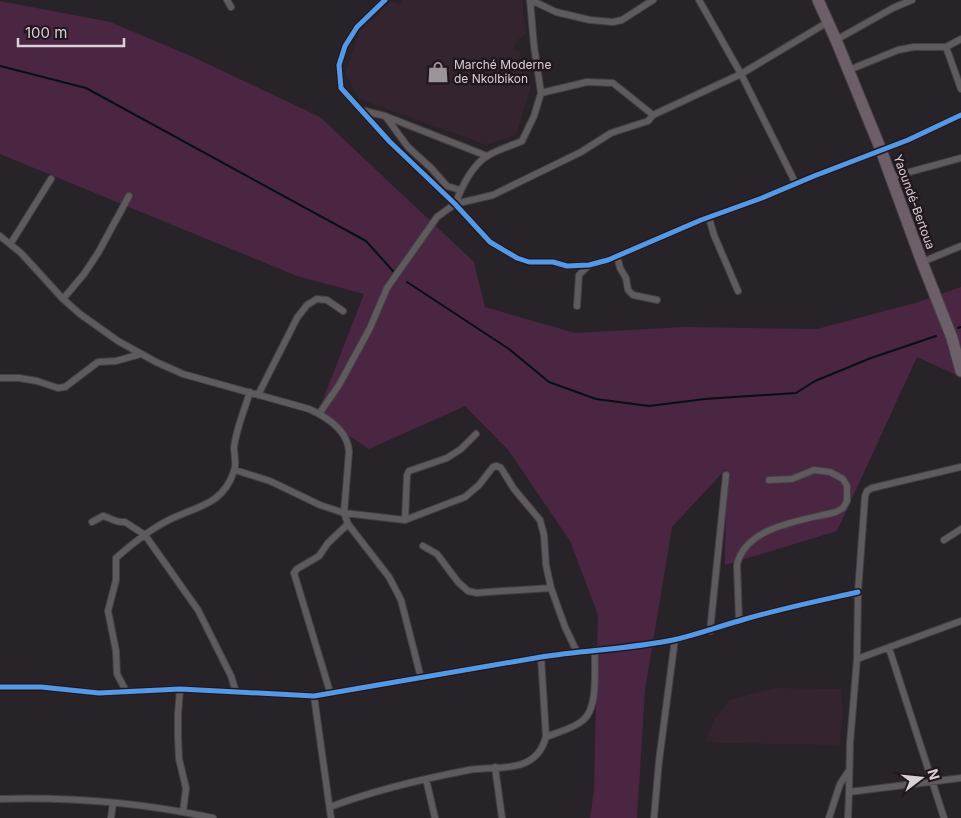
<svg xmlns="http://www.w3.org/2000/svg" width="961" height="818" font-family="Inter,sans-serif">
  <style>
    .built { fill: #332430 }
    .green { fill: #4a2643 }
    .lines { fill: none; stroke-linecap: round; stroke-linejoin: round }
    .stream { stroke: #051115; stroke-width: 2 }
    .street-casing { stroke: #453f44; stroke-width: 8 }
    .highway-casing { stroke: #453f44; stroke-width: 13 }
    .street { stroke: #5e5a5e; stroke-width: 6 }
    .highway { stroke: #6d5f6a; stroke-width: 11 }
    .cycleway-casing { stroke: #22161f; stroke-width: 8 }
    .cycleway { stroke: #5399e6; stroke-width: 5 }
    .labels { text-anchor: middle; stroke-width: 5; stroke-linejoin: round; paint-order: stroke }
    .poi-label { font-size: 12px; fill: #d9d1d7; stroke: #22161f; text-anchor: start }
    .street-label { font-size: 12px; fill: #d9d1d7; stroke: #22161f }
  </style>
  <rect width="100%" height="100%" fill="#282328"/>
  <path class="built" d="M403,0h119l4,34 -10,7 -2,8 7,3 -5,13 13,6 2,15 -15,49 -30,10 -127,-46 -14,-26 15,-42 31,-30 9,4z
    M774,688l67,1 2,21 -3,35 -119,-2 -15,-2 8,-21 15,-20z"/>
  <path class="green" d="M0,1l110,21 83,35 127,60 154,145 11,45 90,26 110,-6 132,2 98,-26 46,-16v90l-44,-20 -80,174 -112,34 1,-96 -54,58 -27,163 -8,128h-47l4,-28 4,-175 -28,-74 -61,-90 -44,-45 -96,43 -52,-34 47,-121 -67,-18 -297,-122z"/>
  <g class="lines">
    <path class="stream" d="M0,66l86,22 280,153 27,30
      M407,282l102,67 40,33 47,17 53,7 56,-7 91,-6 19,-12 56,-23 65,-22
      M958,328l3,-1"/>
    <g class="street-casing">
      <path id="street" d="M227,0l4,7
        M385,0l-28,27 -12,19 -6,19 2,23 49,54 65,62 35,38 27,16 12,4h24l14,4 22,-1 19,-5 93,-40 61,-22 52,-22 94,-36 53,-25
        M531,0l25,12 34,8 23,2 9,-2 31,-20
        M699,0l42,74 55,110
        M836,40l57,-32 19,-8
        M946,47l15,42
        M849,70l49,-20 16,-3h32l15,-8
        M541,93l46,-11 26,1 40,32 88,-41 87,-52
        M361,110l24,6 102,40
        M386,117l22,30 23,21 16,18 13,4
        M891,177l70,-19
        M455,204c7,-17 17,-40 34,-49 10,-6 22,-9 33,-14l12,-25 7,-23 -7,-47 -4,-46
        M709,218l5,17 24,56
        M0,236l21,17 42,46 17,15 38,27 38,21 27,12 126,35c18,8 39,21 40,43l-5,61 4,11 41,53 12,23 20,78
        M11,243l40,-64
        M617,256l3,12 6,10 2,12 5,5 24,5
        M922,262l39,-16
        M63,299l21,-25 14,-21 31,-57
        M577,306l2,-31 10,-10
        M0,378h19l18,3 21,7 7,-1 33,-25 18,-1 25,-7
        M258,395l39,-77 10,-13 10,-6 10,1 16,11
        M319,414l20,-29 31,-57 17,-40 50,-71 18,-13 38,-9 88,-43 30,-19 37,-12 5,-6
        M961,467l-89,21 -5,3 -2,5 -7,96 -1,67 -7,84 -1,49 112,-14
        M235,470l35,11 50,24 24,8 61,7 60,-23 14,-12 14,-18 4,-1 4,2 13,21 26,31 4,15 2,30 5,23 14,39 12,25
        M405,520l2,-45 2,-4 38,-13 14,-9 15,-15
        M92,522l11,-6c8,2 13,7 22,6l20,13 53,75 33,66 5,16
        M944,540l17,-11
        M423,546l14,8 21,28 10,9 9,2 11,-1 63,-4
        M739,621l-2,-56c8,-39 67,-45 99,-53l7,-4 4,-7v-15l-4,-7 -13,-7 -16,-2 -22,9 -23,1
        M710,631l16,-156
        M889,648l55,170
        M857,659l104,-38
        M0,687h41l58,6 81,-4 134,7 227,-39c44,-7 88,-8 132,-17 23,-5 44,-13 66,-19 39,-12 79,-20 119,-29
        M180,689l-2,25v23l1,22 7,29 -3,24
        M126,691l-9,-17 -1,-23 -8,-40 8,-31v-22c16,-14 34,-29 53,-38 28,-14 54,-15 65,-49 3,-7 0,-16 0,-23 2,-19 10,-37 16,-56
        M330,692l-36,-119 3,-4 22,-13 9,-13 20,-19
        M314,696l17,122
        M546,737c12,-5 26,-8 36,-16 17,-12 12,-52 13,-71
        M495,767l7,51
        M426,779l9,39
        M0,799c71,-2 143,4 213,19
        M330,807c45,-17 92,-28 139,-37 17,-3 37,0 53,-6 14,-5 20,-14 24,-27l-5,-80
        M111,818l2,-15
        M654,818l5,-57 16,-122
        M829,818l11,-34 8,-12
        M848,818l1,-26"/>
    </g>
    <g class="highway-casing">
      <path id="highway" d="M818,0l18,40 45,110 41,112 30,76 9,33"/>
    </g>
    <use href="#street" class="street"/>
    <use href="#highway" class="highway"/>
    <g class="cycleway-casing">
      <path id="cycleway" d="M385,0l-28,27 -12,19 -6,19 2,23 49,54 65,62 35,38 27,16 12,4h24l14,4 22,-1 19,-5 93,-40 61,-22 52,-22 94,-36 53,-25
        M0,687h41l58,6 81,-4 134,7 227,-39c44,-7 88,-8 132,-17 23,-5 44,-13 66,-19 39,-12 79,-20 119,-29"/>
    </g>
    <use href="#cycleway" class="cycleway"/>
  </g>
  <defs>
    <g id="shop-bare" transform="scale(1.725)"><path d="M-5-2.5h2.3a2.7 3.5 0 0 1 5.4 0H5L5.5 6h-11ZM-1.5-2.5h3a1.5 2.3 0 0 0-3 0Z" fill="#9b949a" stroke="#22161f" stroke-width="2.5" paint-order="stroke"/></g>
  </defs>
  <g fill-rule="evenodd">
    <use href="#shop-bare" x="438" y="72"/>
  </g>
  <g class="labels">
    <g class="poi-label">
      <text x="454" y="69">Marché Moderne<tspan x="454" dy="14">de Nkolbikon</tspan></text>
    </g>
    <g class="street-label">
      <text transform="translate(914 202) rotate(70)" y="4">Yaoundé-Bertoua</text>
    </g>
  </g>
  <g transform="translate(921 778) rotate(74)" stroke="#22161f" stroke-width="4" paint-order="stroke">
  <path d="M0-4L9 19L0 12L-9 19Z" fill="#d9d1d7"/>
  <text y="-8" font-size="14" font-weight="bold" text-anchor="middle" fill="#d9d1d7">N</text>
  </g>
  <path d="M18 38v8h106v-8" fill="none" stroke="#d9d1d7" stroke-width="2.5"/>
  <text x="25" y="38" font-size="15" fill="#d9d1d7" stroke="#22161f" stroke-width="4" paint-order="stroke">100 m</text>
</svg>
